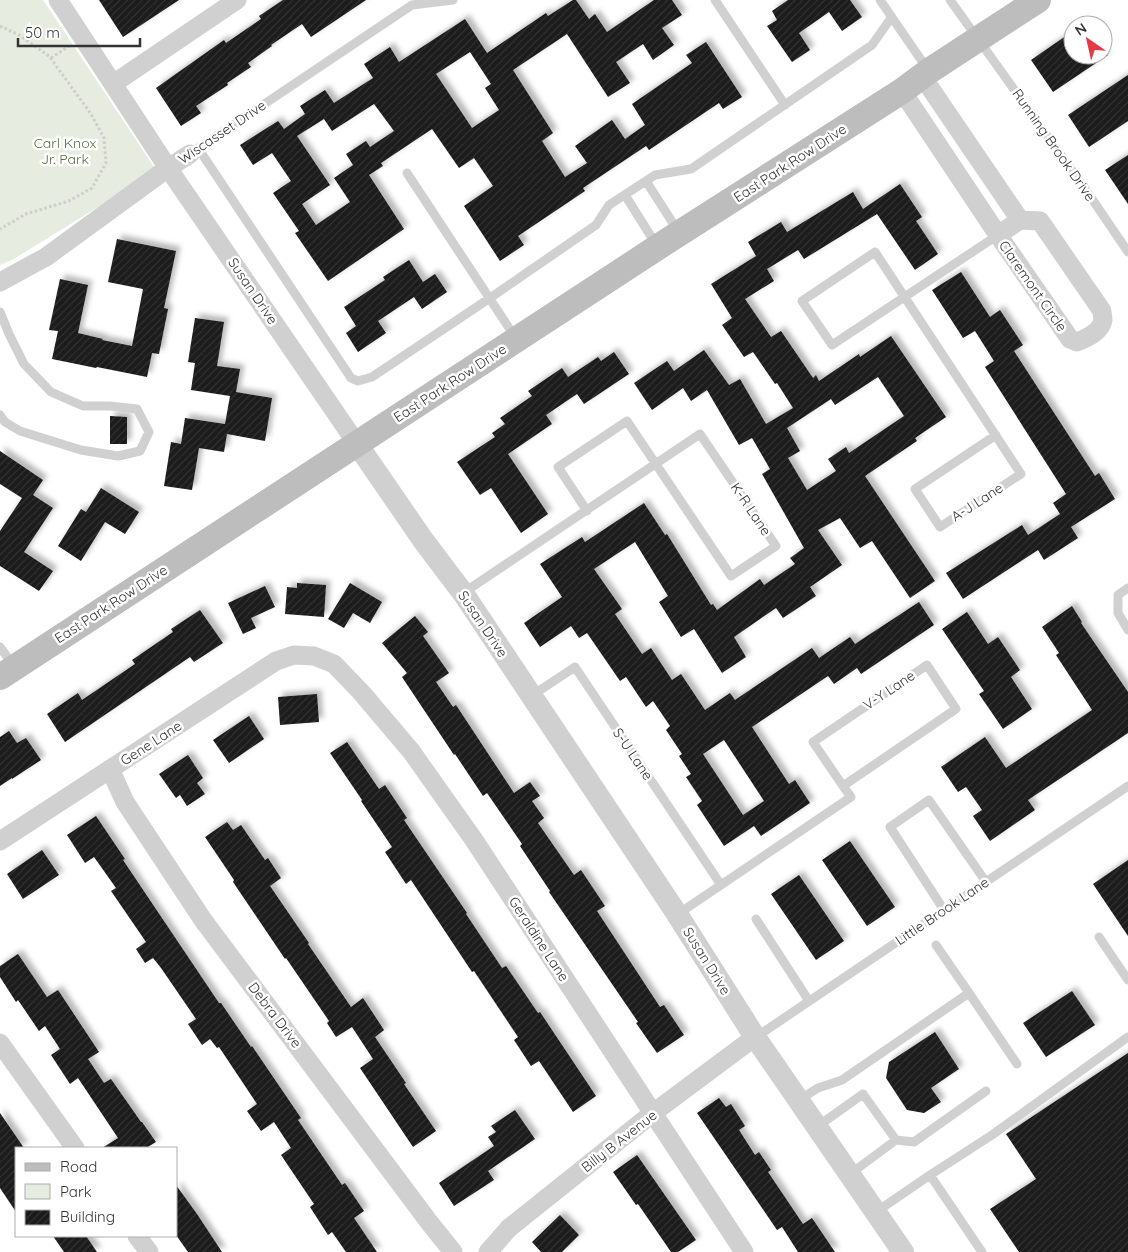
<svg xmlns="http://www.w3.org/2000/svg" width="1128" height="1252" font-family="Quicksand,sans-serif">
  <style>
    .green { fill: #e6ecdf }
    .building { fill: url(#building-hatch); fill-rule: evenodd; filter: url(#shadow) }
    .lines { fill: none; stroke-linecap: round; stroke-linejoin: round }
    .path { stroke: #cdcdcd; stroke-width: 3; stroke-dasharray: 2.5 2.5; stroke-linecap: butt }
    .service { stroke: #d0d0d0; stroke-width: 9 }
    .minor { stroke: #d0d0d0; stroke-width: 19 }
    .tertiary { stroke: #d0d0d0; stroke-width: 22 }
    .secondary { stroke: #bdbdbd; stroke-width: 26 }
    .labels { text-anchor: middle; stroke-width: 5; stroke-linejoin: round; paint-order: stroke }
    .street-label { font-size: 14px; fill: #333; stroke: #fff }
    .park-label { font-size: 14px; fill: #56703f; stroke: #fff }
  </style>
  <defs>
    <pattern id="building-hatch" width="6" height="6" patternUnits="userSpaceOnUse" patternTransform="scale(1.25)"><rect width="6" height="6" fill="#1a1a1a"/><path d="M-1 1l2-2M0 6l6-6M5 7l2-2" fill="none" stroke="#333"/></pattern>
    <filter id="shadow"><feDropShadow dx="4.5" dy="-4.5" stdDeviation="2.5" flood-color="#0004"/></filter>
  </defs>
  <rect width="100%" height="100%" fill="#fff"/>
  <path class="green" d="M0,0h43l111,167 -33,26 -109,67 -12,5z"/>
  <path class="building" d="M99,0h80l-56,37z
    M283,0h83l-55,37 -9,-13 -31,21 1,1 -24,17 3,4 -24,16 1,2 -32,21 5,7 -20,13 -25,-38 68,-48 2,3 35,-24 -2,-3z
    M573,0h3l13,19 6,-5 12,18 47,-32h18l10,15 -20,13 12,17 -21,15 -10,-16 -27,18 14,21 -22,14 -41,-63 -54,36 40,63 -11,8 23,36 22,-14 -12,-17 37,-26 13,19 20,-14 -13,-21 60,-41 -6,-8 20,-13 36,55 -19,12 -4,-6 -70,47 -3,-4 -63,42 2,3 -67,45 6,9 -24,16 -36,-55 29,-20 -19,-28 -15,10 -27,-39 -51,34 2,3 -14,9 35,54 -76,52 -33,-48 4,-2 -26,-38 18,-12 -19,-28 -19,12 -13,-20 38,-24 6,8 21,-15 -5,-8 25,-16 9,13 39,-25 -9,-14 26,-17 9,15 66,-43 22,34 59,-40 2,3zM470,52l21,32 -6,4 14,22 -27,18 -36,-54zM374,104l20,27 -24,16 -4,-6 -20,13 7,11 -19,13 16,24 -34,23 -14,-21 28,-19 -33,-49 27,-17 8,12z
    M788,0h62l12,17 -20,14 -13,-19 -30,21 11,17 -18,12 -25,-36 10,-6 -5,-9z
    M1073,31v24h35l-55,37 -22,-32z
    M1128,75v46l-39,26 -21,-32z
    M1128,155v49l-23,-34z
    M900,184l22,33 -6,4 22,33 -23,16 -38,-56 -73,45 -6,-9 -31,19 7,12 -29,18 26,38 10,-6 32,47 3,-3 3,6 40,-27 1,3 31,-21 55,81 -31,21 2,3 -52,35 70,105 -25,17 -38,-57 -12,7 -20,-30 -22,12 24,35 -32,22 6,9 -33,22 -7,-10 -42,29 12,20 -24,16 -28,-44 -13,8 -22,-35 9,-6 -33,-54 -41,27 28,40 -7,5 27,40 9,-6 21,32 9,-6 24,36 25,-17 5,7 77,-52 7,10 31,-21 5,7 64,-42 15,23 -73,49 -4,-6 -23,16 -6,-8 -76,51 37,57 6,-4 15,23 -49,33 -7,-10 -30,20 -27,-41 5,-4 -16,-24 5,-3 -12,-18 3,-2 -16,-24 4,-4 -17,-25 -7,6 -20,-30 -6,4 -33,-48 -8,5 -8,-12 -31,21 -16,-24 38,-26 -22,-33 42,-27 3,5 59,-39 21,32 2,-1 44,71 2,-1 4,6 43,-31 4,6 31,-21 -5,-6 14,-10 -42,-74 8,-5 -18,-31 -13,7 -32,-55 -16,11 -8,-13 -31,22 -18,-27 33,-22 7,10 30,-21 25,35 11,-6 26,45 27,-16 -16,-25 -2,1 -22,-32 -9,5 -22,-32 10,-7 -21,-34 45,-28 -8,-14 33,-20 6,10 66,-40 10,17zM878,377l26,39 -55,37 -3,-6 -18,12 8,12 -29,19 -19,-32 12,-7 -13,-23 44,-29 4,6zM724,740l40,61 -21,14 -40,-61z
    M117,239l59,12 -12,57 4,1 -9,45 -7,-1 -5,24 -50,-10 -1,1 -44,-9 6,-28 -9,-1 11,-51 28,6 -10,48 25,6 -1,1 30,6 11,-57 -35,-7z
    M409,260l14,22 12,-8 12,18 -25,17 -8,-12 -36,24 8,12 -28,19 -12,-19 10,-7 -12,-19 41,-27 -2,-3z
    M961,272l29,45 10,-7 23,35 -9,6 81,125 4,-3 16,26 -44,28 7,11 -34,22 -6,-10 -75,49 -17,-26 76,-48 6,10 32,-21 -7,-11 13,-9 -81,-127 9,-6 -19,-30 -12,7 -31,-48z
    M195,318l29,4 -7,44 23,3 -4,23 36,6 -7,43 -38,-7 -3,18 -25,-4 -7,42 -28,-4 7,-44 10,2 4,-26 40,6 5,-28 -39,-6 4,-27 -7,-1z
    M614,352l15,22 -45,30 -7,-10 -31,21 6,9 -44,30 40,60 -27,19 -30,-45 -11,7 -23,-33 38,-25 -3,-4 13,-9 -5,-6 32,-22 -4,-5 34,-23 6,9 30,-20 3,4z
    M110,416l17,1v27h-17z
    M0,451l43,29 -10,15 20,13 -29,44 29,19 -14,20 -39,-25v-35l22,-33 -22,-14z
    M101,488l38,24 -14,22 -20,-12 -24,39 -23,-15 23,-37 5,3z
    M297,583l29,2 -2,32 -39,-3 2,-27 10,1z
    M350,583l32,19 -12,21 -17,-10 -9,15 -16,-9z
    M265,586l10,21 -24,11 5,10 -13,6 -15,-31z
    M1072,606l10,16 -1,1 47,69v41l-100,67 7,10 -45,31 -17,-25 9,-6 -16,-23 -8,5 -17,-25 44,-30 21,31 86,-58 -36,-55 3,-2 -17,-26z
    M200,610l23,33 -29,19 -4,-5 -125,85 -18,-28 31,-21 4,7 53,-36 -3,-4 41,-28 -2,-3z
    M967,612l21,32 10,-7 22,33 -9,7 21,32 -29,20 -24,-35 5,-3 -42,-62z
    M415,616l13,16 -5,4 26,37 -13,9 17,25 3,-2 58,88 16,-11 10,14 -8,5 12,17 -6,5 36,52 7,-5 24,36 -8,5 63,96 4,-2 20,30 -27,18 -21,-30 2,-1 -89,-130 1,-1 -30,-45 2,-2 -35,-51 -4,3 -28,-42 -1,1 -52,-78 5,-4 -25,-30z
    M317,694l2,28 -39,3 -2,-28z
    M249,716l15,23 -35,24 -16,-23z
    M9,731l8,12 9,-5 15,22 -29,19v-1l-12,8v-49z
    M347,742l32,47 6,-4 22,33 -3,2 63,93 -1,1 36,54 4,-2 32,47 2,-1 56,84 -23,16 -34,-51 -8,5 -17,-26 4,-3 -44,-66 -2,1 -61,-92 -5,4 -21,-32 7,-5 -31,-46 1,-1 -32,-47z
    M188,755l15,23 -6,5 8,11 -18,12 -7,-11 -4,3 -17,-24z
    M96,816l29,43 -2,1 96,143h2l30,44 1,-1 49,72 -3,2 44,65 3,-2 19,28 -10,7 23,34h-31l-14,-20 -4,3 -18,-28 4,-3 -33,-49 10,-7 -17,-26 -13,9 -14,-20 10,-7 -38,-57 -2,1 -7,-9 -8,6 -14,-21 8,-5 -35,-51 -8,-10 -8,5 -9,-14 10,-7 -35,-51 5,-3 -22,-31 -9,6 -18,-28z
    M227,822l6,8 8,-5 24,35 3,-2 13,20 -11,8 39,57 -1,1 43,63 12,-9 21,32 -9,7 31,46 -2,1 32,47 -23,16 -53,-79 13,-9 -21,-32 -16,10 -9,-14 2,-2 -43,-63 -1,1 -52,-77 1,-2 -29,-43z
    M850,841l45,66 -28,19 -45,-66z
    M42,850l17,25 -36,24 -16,-25z
    M1128,860v76l-35,-52z
    M799,875l45,66 -28,19 -45,-66z
    M18,954l29,43 11,-7 41,62 -11,7 16,24 7,-4 30,43h1l14,20 -10,6h-44l16,-10 -40,-60 -8,6 -19,-29 9,-6 -15,-23 -6,5 -21,-31 -2,2 -16,-25v-11z
    M1072,991l23,34 -49,32 -23,-34z
    M935,1032l24,37 -28,19 10,14 -17,11 -17,-3 -21,-32 3,-16z
    M1128,1053v199h-109l-29,-43 46,-30 -30,-45z
    M719,1098l7,9 5,-3 14,22 -6,4 16,25 4,-3 12,18 -3,2 35,52 9,-6 23,34h-37l-16,-25 -5,3 -80,-117z
    M515,1110l20,29 -47,32 6,9 -40,26 -15,-23 55,-37 -6,-9 8,-5 -5,-6z
    M0,1113l24,35h-8v64l-16,-24z
    M637,1155l59,85 -18,12h-7l-33,-48 -2,1 -23,-33z
    M176,1185l21,29 25,38h-34l-12,-17z
    M560,1215l19,20 -17,17h-21l-9,-10z
    M53,1236h33l11,16h-33z"/>
  <g class="lines">
    <path class="path" d="M0,26l19,9 30,21 42,58 13,24 2,25 -14,25 -23,13 -43,13 -26,15
      M51,58l18,-12"/>
    <path class="service" d="M715,0l70,105
      M880,0l48,70
      M950,0l134,187 44,65
      M198,148l153,230 7,3 14,-4 118,-79 106,-73 13,-20 46,-30 36,-6 181,-124 19,-27
      M194,151l218,-146 41,-5
      M407,173l108,164
      M646,181l32,50
      M625,195l32,51
      M0,312l9,22 15,30 27,28 32,14h27l27,3 12,23 -9,19 -22,5 -37,-6 -61,-19 -15,-9 -5,-7
      M996,435l-81,54 25,38 81,-53c-48,-74 -97,-148 -146,-222l-73,49 30,44 166,-110
      M1128,588l-10,7v18l10,17
      M463,593c79,-53 158,-106 237,-159l76,112 -45,30 -104,-155 -69,46 29,44
      M0,647l13,18
      M927,665l29,44 -113,77 -30,-44z
      M531,696l44,-29 146,218
      M944,910l-54,-83 39,-27 57,82
      M678,914l173,-117 -8,-11
      M756,919l53,82
      M1099,937l29,43
      M969,993l48,71
      M756,1037l372,-251
      M799,1100l19,-12 24,-8 127,-87 -33,-48
      M818,1126l45,-32 33,46 -46,34
      M896,1140l18,2 72,-51
      M930,1175l62,-40 136,-98
      M876,1212l54,-37 52,77"/>
    <path class="minor" d="M58,0l110,168 189,276
      M922,76l98,144
      M113,84l124,-84
      M902,91l96,144 72,104 7,3c10,-4 24,-10 26,-22 0,-1 -1,-8 -1,-9l-62,-90 -20,-1 -22,15
      M0,282l46,-25 122,-89 22,-14
      M110,769l15,33 78,118 226,302 24,30
      M0,841l276,-180 18,-6 20,1 20,8 27,28 50,59 63,89 270,412
      M0,1043l75,105
      M137,1236l12,16
      M488,1252l21,-24 144,-115 102,-76"/>
    <path class="tertiary" d="M357,444l66,96 40,53 214,321 78,123 148,215"/>
    <path class="secondary" d="M0,677l658,-430 244,-156 27,-20 109,-71"/>
  </g>
  <g class="labels">
    <g class="street-label">
      <text transform="translate(222 132) rotate(-34)" y="5">Wiscasset Drive</text>
      <text transform="translate(1054 145) rotate(55)" y="5">Running Brook Drive</text>
      <text transform="translate(790 163) rotate(-33)" y="5">East Park Row Drive</text>
      <text transform="translate(1033 286) rotate(55)" y="5">Claremont Circle</text>
      <text transform="translate(253 291) rotate(56)" y="5">Susan Drive</text>
      <text transform="translate(450 383) rotate(-33)" y="5">East Park Row Drive</text>
      <text transform="translate(977 502) rotate(-33)" y="5">A-J Lane</text>
      <text transform="translate(751 509) rotate(56)" y="5">K-R Lane</text>
      <text transform="translate(111 604) rotate(-33)" y="5">East Park Row Drive</text>
      <text transform="translate(483 624) rotate(56)" y="5">Susan Drive</text>
      <text transform="translate(889 690) rotate(-34)" y="5">V-Y Lane</text>
      <text transform="translate(151 743) rotate(-33)" y="5">Gene Lane</text>
      <text transform="translate(633 754) rotate(56)" y="5">S-U Lane</text>
      <text transform="translate(942 911) rotate(-34)" y="5">Little Brook Lane</text>
      <text transform="translate(539 939) rotate(57)" y="5">Geraldine Lane</text>
      <text transform="translate(707 961) rotate(58)" y="5">Susan Drive</text>
      <text transform="translate(275 1015) rotate(53)" y="5">Debra Drive</text>
      <text transform="translate(619 1141) rotate(-38)" y="5">Billy B Avenue</text>
    </g>
    <g class="park-label">
      <text x="65" y="148">Carl Knox<tspan x="65" dy="16">Jr. Park</tspan></text>
    </g>
  </g>
  <rect x="15" y="1147" width="162" height="90" fill="#ffffff" stroke="#adadad"/>
  <rect x="25" y="1163" width="25" height="8" fill="#bdbdbd" stroke="#adadad"/>
  <text x="60" y="1172" font-size="15" fill="#333333">Road</text>
  <rect x="25" y="1184" width="25" height="15" fill="#e6ecdf" stroke="#adadad"/>
  <text x="60" y="1197" font-size="15" fill="#333333">Park</text>
  <rect x="25" y="1210" width="25" height="15" fill="url(#building-hatch)" stroke="#adadad"/>
  <text x="60" y="1222" font-size="15" fill="#333333">Building</text>
  <g transform="translate(1088 40) rotate(326)"><circle r="24" fill="#ffffff" stroke="#adadad"/>
  <path d="M0-4L9 19L0 12L-9 19Z" fill="#e63946"/>
  <text y="-8" font-size="14" font-weight="bold" text-anchor="middle" fill="#333333">N</text>
  </g>
  <path d="M18 38v8h122v-8" fill="none" stroke="#333333" stroke-width="2.5"/>
  <text x="25" y="38" font-size="15" fill="#333333" stroke="#ffffff" stroke-width="4" paint-order="stroke">50 m</text>
</svg>
